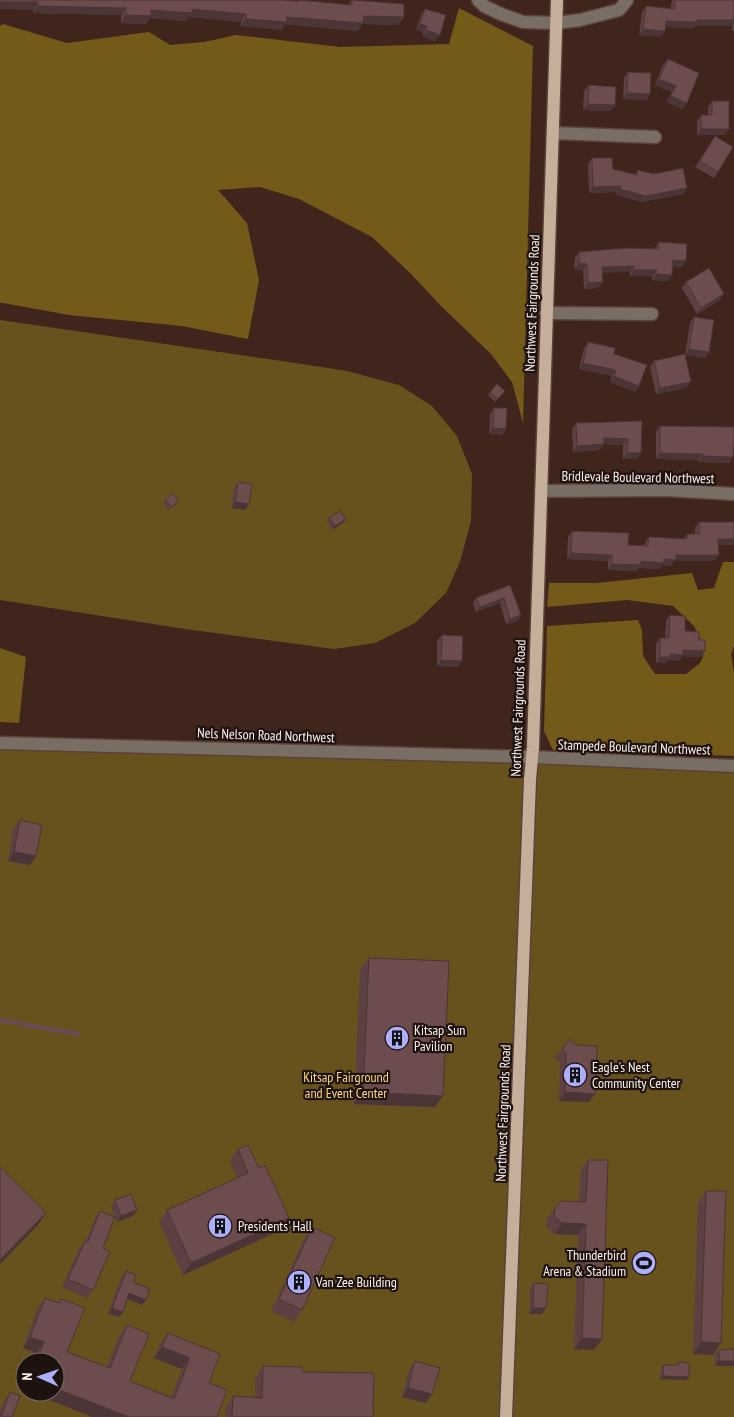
<svg xmlns="http://www.w3.org/2000/svg" width="734" height="1417" font-family="'PT Sans Narrow',sans-serif">
  <style>
    .green { fill: #67521e; fill-rule: evenodd }
    .forest { fill: #735a19 }
    .lines { fill: none; stroke-linecap: round; stroke-linejoin: round }
    .stream { stroke: #6c4958; stroke-width: 4 }
    .minor-casing { stroke: #5a4239; stroke-width: 15 }
    .major-casing { stroke: #5a4239; stroke-width: 15 }
    .minor { stroke: #796e64; stroke-width: 12 }
    .major { stroke: #c5ae9a; stroke-width: 12 }
    .wall { fill: #5d4142 }
    .shaded-wall { fill: #4c3536 }
    .building { fill: #6c4c4d; stroke: #4c3536 }
    .labels { text-anchor: middle; stroke-width: 4.5; stroke-linejoin: round; paint-order: stroke }
    .street-label { font-size: 14px; fill: #fdf2ee; stroke: #1e120e }
    .poi-label { font-size: 14px; fill: #fdf2ee; stroke: #1e120e; text-anchor: start }
    .park-label { font-size: 14px; fill: #fcd884; stroke: #1e120e }
  </style>
  <rect width="100%" height="100%" fill="#40251c"/>
  <path class="green" d="M0,320l289,42 58,9 52,14 33,21 25,30 15,38 -1,47 -11,41 -14,31 -31,30 -40,20 -41,6 -149,-20 -185,-29z
    M0,743l734,23v651h-734zM25,1362h30v30h-30z"/>
  <path class="forest" d="M459,8l74,38 -10,377 -11,-41 -21,-28 -49,-47 -33,-35 -37,-35 -73,-38 -39,-12 -42,3 29,33 12,57 -11,59 -66,-13 -113,-11 -66,-12h-3v-277l3,-2 64,19 82,-11 21,13 34,-3 32,-7 104,12 109,-3z
    M723,562h11v84l-3,8 3,20v82l-181,-6 -9,-19 3,-105 91,-6 4,10 1,26 12,18h31l14,-11 3,-6 -1,-14 -8,-17 -21,-20 -46,-6 -80,7 2,-24h48l95,-10 6,17 16,-2z
    M0,648l26,9 -7,66 -19,-1z"/>
  <g class="lines">
    <path class="stream" d="M0,1020l78,14"/>
    <g class="minor-casing">
      <path id="minor" d="M478,0l6,6 17,8 22,8 33,1 24,-3 39,-10 8,-10
        M553,133l102,4
        M546,313l106,1
        M541,491l125,-1 68,4
        M0,743l532,14 202,9"/>
    </g>
    <g class="major-casing">
      <path id="major" d="M506,1417l24,-637 3,-33 24,-747"/>
    </g>
    <use href="#minor" class="minor"/>
    <use href="#major" class="major"/>
  </g>
  <path class="wall" d="M0,0l299,1 1,-1 48,5 4,-5 52,17 -6,8 -36,-1 -4,7 -73,-7 -3,6 -41,-4v-4l-52,-5 -3,4 -36,-3 -4,6 -25,-1v-8l-88,-2v-3z
    M673,0h61v31h-2v-5h-38l-1,2 -27,-1 -1,4 -4,6 -22,-2 3,-23 4,-6 25,3v-6z
    M425,9l15,26 -5,6 -13,-5 1,-4 -7,-2 5,-15z
    M668,59l19,44 -5,6 -15,-7 5,-10 -17,-7 8,-20z
    M628,72l22,22 -4,6 -23,-1 1,-21z
    M589,85l26,20 -5,6 -27,-1 1,-19z
    M712,101l12,34h-27v-14l4,-6h7v-8z
    M715,136l3,36 -4,6 -19,-11z
    M592,158l21,11 22,5 3,-4 49,18 -4,6 -41,8 -26,-7 1,-3 -28,1 -1,-29z
    M659,242l23,25 -9,-1 -5,15 -16,-1v-4h-22v-4h-28l-4,16 -14,1 -1,-19 -9,-1 1,-11 4,-6 75,-3z
    M686,282l34,18 -23,14 -15,-26z
    M694,317l15,35 -4,6 -20,-3 5,-32z
    M588,342l26,12 21,38 -25,-10 2,-6 -33,-7 5,-21z
    M654,361l32,27 -30,6 -6,-27z
    M505,391l-10,11 -7,-7 2,-3z
    M494,408l12,21 -4,6 -13,-1 1,-20z
    M642,421l-1,32 -4,6h-14v-14l-19,-1 -4,6 -27,2 -1,-23 4,-6z
    M660,426l74,1v29l-1,-1v2l-4,6 -31,-1v-2l-42,-1v-27z
    M238,482l11,22 -4,6 -14,-2 3,-20z
    M165,500l12,4 -8,6 -6,-7z
    M329,518l17,1 -2,3 -12,8 -5,-9z
    M699,522l20,23v10l-5,6h-40l-3,5 -9,-1 -2,4 -21,-1 -3,3 -28,-1v-9l-41,-2 1,-22 4,-6 56,14 16,1 1,-3 4,-6 34,2 4,-5h8v-6z
    M510,585l11,30 -3,6 -12,3 -6,-21 -24,9 -3,-9 3,-5z
    M670,615l15,16 14,9 6,11 -4,6 -19,-1 -3,5 -11,-1 -2,3h-10v-19l4,-6h5l1,-17z
    M442,635l16,32 -21,-1v-25z
    M20,820l10,45 -22,-4 5,-32z
    M369,958l66,149 -81,-3 6,-135z
    M570,1039l25,55 -6,8 -30,-1 1,-39 -5,-4z
    M238,1149l43,81 -98,45 -24,-53 8,-12 70,-32 -7,-17z
    M588,1160l6,190 -20,-1 4,-114 -24,-1 -8,-7 1,-8 8,-11 24,-6 1,-31z
    M706,1191l15,152 -8,12 -20,-1 5,-152z
    M115,1200l18,16 -16,6 -6,-16z
    M100,1211l3,37 -10,42 -6,8 -25,-11 17,-38 6,-8h1l8,-21z
    M312,1227l-10,83 -8,12 -23,-11 33,-72z
    M126,1271l7,11 9,23 -15,-6 -8,18 -11,-4 14,-37z
    M534,1283l8,31h-13l1,-25z
    M45,1298l13,5 3,-4 6,53 40,15 12,-31 8,-11 3,56 41,16 11,-28 -28,-11 6,-14 8,-11 41,50 8,34h-125l-62,-25 25,-30h-23l4,-9 -13,-5 14,-39z
    M734,1349l-19,17v-11l4,-5z
    M415,1361l11,42 -24,-6 7,-27z
    M679,1362l10,15 -3,3 -26,-1 1,-11 2,-3h14z
    M263,1366l39,6 71,45h-148v-9l8,-12 22,1v-19z
    M10,1392l2,25h-12v-6l4,-10z"/>
  <path class="shaded-wall" d="M0,2h38l-5,8 -33,-1z
    M38,6l88,2 -5,7 -88,-2z
    M192,9l54,5 -5,8 -52,-5 -3,4 -36,-3 -4,6 -25,-1 5,-8 25,-5z
    M364,16l40,1 -6,8 -36,-1 -4,7 -73,-7 -3,6 -41,-4 5,-7 41,-2z
    M697,20h37v3l-2,3h-38l-1,2 -31,-1 4,-6z
    M420,24l7,2 -4,6 -7,-2z
    M643,29l22,2 -4,6 -22,-2z
    M426,30l14,5 -5,6 -13,-5z
    M659,79l17,7 -4,6 -17,-7z
    M627,93l23,1 -4,6 -23,-1z
    M671,96l16,7 -5,6 -15,-7z
    M588,104l27,1 -5,6 -27,-1z
    M701,129h28l-5,6h-27z
    M621,186l-4,6 -28,1 4,-6z
    M687,188l-4,6 -41,8 -26,-7 4,-6z
    M673,260l13,1 -4,6 -13,-1z
    M579,263l8,1 -4,6 -9,-1z
    M634,266l-4,6 -32,1 4,-6z
    M634,270h23l-5,6h-22z
    M656,274l16,1 -4,6 -16,-1z
    M603,282l-5,6 -14,1 4,-6z
    M724,294l-4,6 -23,14 4,-6z
    M689,349l20,3 -4,6 -20,-3z
    M583,363l33,7 -4,6 -33,-7z
    M614,376l25,10 -4,6 -25,-10z
    M691,382l-5,6 -30,6 4,-6z
    M493,428l13,1 -4,6 -13,-1z
    M604,438l24,1 -5,6 -19,-1 -4,6 -27,2 4,-6z
    M627,453h14l-4,6h-14z
    M660,453l43,1 -5,6 -42,-1z
    M702,456l31,1 -4,6 -31,-1z
    M235,502l14,2 -4,6 -14,-2z
    M346,519l-2,3 -12,8 3,-4z
    M718,539h16v6h-20z
    M571,553l41,2 -4,6 -41,-2z
    M676,555h43l-5,6h-40l-3,5 -9,-1 -2,4 -21,-1 -3,3 -28,-1 4,-6 52,-5z
    M504,598l-4,5 -24,9 4,-5z
    M521,615l-3,6 -12,3 4,-5z
    M683,650l22,1 -4,6 -19,-1 -3,5 -11,-1 -2,3h-10l4,-6z
    M441,660l21,1 -4,6 -21,-1z
    M14,852l22,4 -6,9 -22,-4z
    M363,1092l80,4 -8,11 -81,-3z
    M565,1092l30,2 -6,8 -30,-1z
    M137,1210l-4,6 -16,6 4,-6z
    M46,1213l-8,12 -38,39v-4z
    M289,1218l-8,12 -98,45 8,-12z
    M562,1223l24,1 -8,11 -24,-1z
    M129,1293l17,7 -4,5 -16,-7z
    M112,1308l11,4 -4,5 -11,-4z
    M533,1308h13l-4,6h-13z
    M30,1337l14,5 -8,11 -13,-5z
    M582,1338l20,1 -8,11 -20,-1z
    M701,1342l20,1 -8,12 -20,-1z
    M162,1347l28,11 -8,11 -28,-11z
    M719,1361h15v5h-19z
    M663,1376l26,1 -3,3 -26,-1z
    M25,1384v6l-3,-1z
    M55,1388l74,29h-37l-62,-25h25z
    M408,1388l24,6 -6,9 -24,-6z"/>
  <path class="building" d="M0,0h282l17,1 1,-1 52,5v-5l52,4v13l-40,-1 -1,7 -76,-6v5l-41,-3v-5l-54,-5v4l-41,-3v6l-25,-1v-7l-88,-2v-4h-38z
    M675,0h59v20h-37v2l-31,-1 -1,10 -22,-2 3,-23 29,3z
    M425,9l21,6 -6,20 -14,-5 1,-4 -7,-2z
    M668,59l31,14 -12,30 -16,-7 5,-10 -17,-7z
    M628,72l23,1 -1,21 -23,-1z
    M589,85l27,2 -1,18 -27,-1z
    M712,101h17v28h-28v-14h11z
    M715,136l18,11 -15,25 -18,-11z
    M592,158h20l1,11 24,6 1,-5 16,4 29,-6 4,20 -41,8 -26,-7 1,-3 -28,1z
    M659,242l28,2 -1,17 -13,-1 -1,15 -16,-1 1,-4h-23v-4l-32,1 1,15 -15,1 -1,-19 -8,-1v-11l48,-4 31,1z
    M709,268l15,26 -23,14 -15,-26z
    M694,317l20,3 -5,32 -20,-3z
    M588,342l27,6 -1,6 33,11 -8,21 -25,-10 2,-6 -33,-7z
    M685,354l6,28 -31,6 -6,-27z
    M497,384l8,7 -7,8 -8,-7z
    M494,408h13l-1,21 -13,-1z
    M642,421l-1,32h-14l1,-14 -24,-1v6l-27,2 -1,-23z
    M660,426l74,1v20h-1v10l-31,-1 1,-2 -43,-1z
    M238,482l14,2 -3,20 -14,-2z
    M173,493l6,8 -8,6 -6,-7z
    M340,511l6,8 -11,7 -6,-8z
    M699,522h35v17h-16l1,16h-43v5l-12,-1v4l-23,-2v4l-29,-1v-9l-41,-2 1,-22 57,2 -1,12 20,1 1,-9 38,2v-5h13z
    M510,585l11,30 -11,4 -6,-21 -24,9 -4,-9z
    M670,615l15,1v15l14,1v8h6v11l-22,-1v5l-13,-1v3h-10v-19h9z
    M442,635l21,1 -1,25 -21,-1z
    M20,820l22,5 -6,31 -22,-4z
    M369,958l80,3 -6,135 -80,-4z
    M570,1039l6,6 21,1 -2,48 -30,-2 1,-39 -4,-4z
    M248,1145l11,23 6,-3 24,53 -98,45 -24,-53 81,-37 -10,-24z
    M588,1160h20l-6,179 -20,-1 4,-114 -24,-1 -8,-7 1,-8 6,-7 25,1z
    M0,1167l46,46 -46,47z
    M706,1191h20l-5,152 -20,-1z
    M131,1194l6,16 -16,6 -6,-16z
    M100,1211l15,6 -12,31 7,4 -17,38 -25,-11 17,-38 3,1z
    M312,1227l23,11 -33,72 -23,-11z
    M126,1271l10,4 -3,7 17,7 -4,11 -17,-7 -6,19 -11,-4z
    M534,1283l14,1 -2,24h-13z
    M45,1298l14,5 2,-4 24,9 -18,44 43,16 17,-43 22,9 -19,47 44,18 16,-41 -28,-11 6,-14 52,21 -11,29 18,7 -10,27h-88l-74,-29v-26h-19l8,-20 -14,-5z
    M734,1349v12h-15v-11z
    M415,1361l25,7 -8,26 -24,-6z
    M679,1362l10,1v14l-26,-1v-11h15z
    M263,1366l39,1v5l72,1 -1,44h-141l1,-21 29,2z
    M10,1392l10,4 -8,21h-11z"/>
  <defs>
    <g id="building-disc" transform="scale(1.25)"><circle r="9.5" fill="#adaffb" stroke="#1e120e"/><path d="M-4-6H4V6H1V3H-1V6H-4ZM-2.5-4.3h1.7v1.8h-1.7ZM.8-4.3h1.7v1.8H.8ZM-2.5-1h1.7V.8h-1.7ZM.8-1h1.7V.8H.8Z" fill="#111"/></g>
    <g id="stadium-disc" transform="scale(1.25)"><circle r="9.5" fill="#adaffb" stroke="#1e120e"/><path d="M0-5a6.5 5 0 1 0 0 10a6.5 5 0 1 0 0-10ZM-3.5-1.8h7v3.6h-7Z" fill="#111"/></g>
  </defs>
  <g fill-rule="evenodd">
    <use href="#building-disc" x="397" y="1038"/>
    <use href="#building-disc" x="575" y="1075"/>
    <use href="#building-disc" x="220" y="1226"/>
    <use href="#stadium-disc" x="644" y="1263"/>
    <use href="#building-disc" x="299" y="1282"/>
  </g>
  <g class="labels">
    <g class="street-label">
      <text transform="translate(532 303) rotate(-88)" y="5">Northwest Fairgrounds Road</text>
      <text transform="translate(638 477) rotate(1)" y="5">Bridlevale Boulevard Northwest</text>
      <text transform="translate(518 708) rotate(-88)" y="5">Northwest Fairgrounds Road</text>
      <text transform="translate(266 735) rotate(2)" y="5">Nels Nelson Road Northwest</text>
      <text transform="translate(634 747) rotate(2)" y="5">Stampede Boulevard Northwest</text>
      <text transform="translate(503 1113) rotate(-88)" y="5">Northwest Fairgrounds Road</text>
    </g>
    <g class="poi-label">
      <text x="414" y="1035">Kitsap Sun<tspan x="414" dy="16">Pavilion</tspan></text>
      <text x="592" y="1072">Eagle's Nest<tspan x="592" dy="16">Community Center</tspan></text>
      <text x="238" y="1231">Presidents' Hall</text>
      <text x="626" y="1260" text-anchor="end">Thunderbird<tspan x="626" dy="16">Arena &amp; Stadium</tspan></text>
      <text x="316" y="1287">Van Zee Building</text>
    </g>
    <g class="park-label">
      <text x="346" y="1082">Kitsap Fairground<tspan x="346" dy="16">and Event Center</tspan></text>
    </g>
  </g>
  <g transform="translate(40 1377) rotate(272)"><circle r="24" fill="#1e120e" stroke="#776c68"/>
  <path d="M0-4L9 19L0 12L-9 19Z" fill="#adaffb"/>
  <text y="-8" font-size="14" font-weight="bold" text-anchor="middle" fill="#fdf2ee">N</text>
  </g>
</svg>
